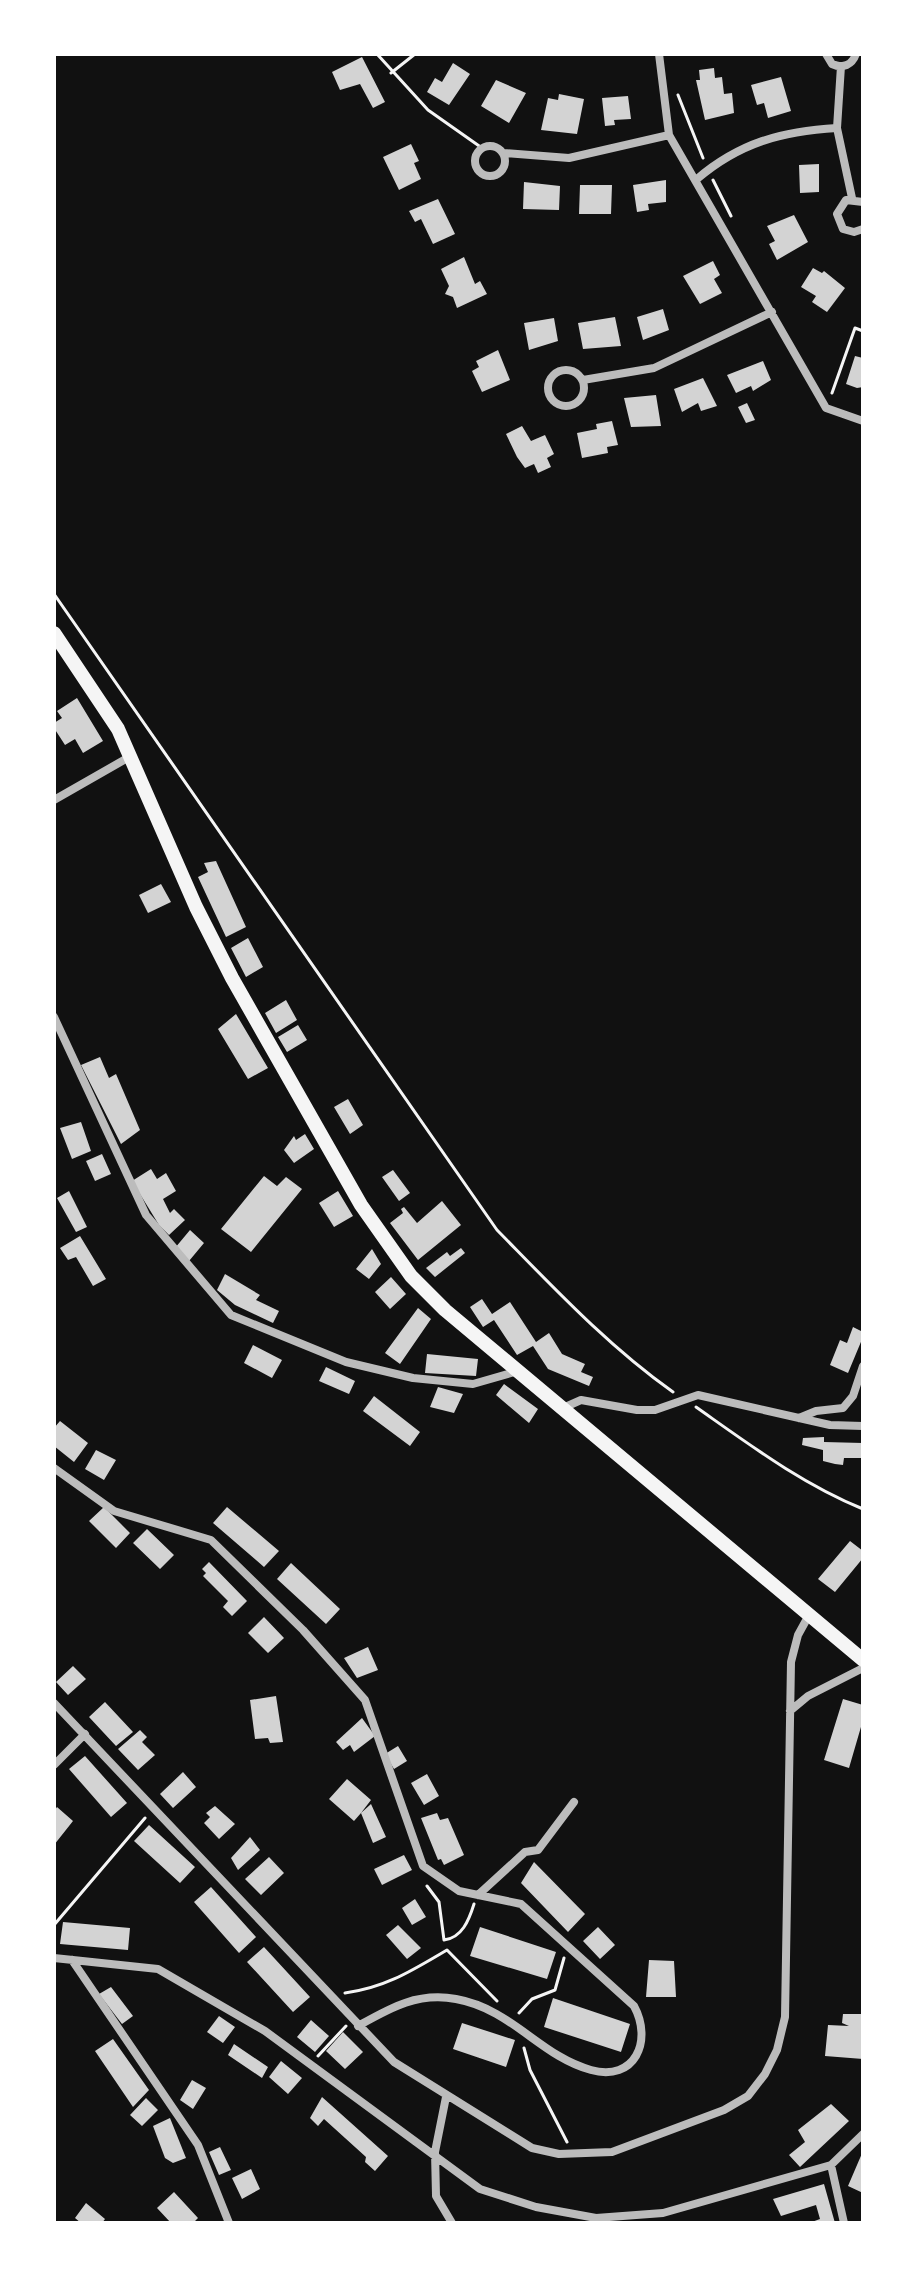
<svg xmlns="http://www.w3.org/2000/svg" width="917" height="2277" font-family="'Fira Sans Condensed',sans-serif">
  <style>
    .building { fill: #d3d3d3 }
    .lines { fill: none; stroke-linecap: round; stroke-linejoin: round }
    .path { stroke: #f5f5f5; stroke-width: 3 }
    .minor { stroke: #bcbcbc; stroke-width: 8 }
    .secondary { stroke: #f5f5f5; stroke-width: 14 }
  </style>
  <rect width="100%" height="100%" fill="#111"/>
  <path class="building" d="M362,57l23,45 -12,6 -13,-24 -20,6 -8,-18z
    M453,63l17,11 -21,31 -22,-13 8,-14 7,4z
    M714,68l1,10 7,-1 2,17 8,-1 2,20 -29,7 -9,-40h4l-1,-10z
    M781,77l10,34 -23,7 -4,-15 -7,2 -6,-20z
    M496,80l30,13 -17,30 -28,-17z
    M559,94l25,5 -7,35 -36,-4 7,-32 10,2z
    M628,96l3,23 -17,1 1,5 -10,1 -3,-28z
    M411,144l8,17 -5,2 7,16 -22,11 -16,-33z
    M819,164v28l-19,1 -1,-28z
    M666,180v22l-18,2 1,6 -12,2 -4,-27z
    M524,182l36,4 -1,24 -36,-1z
    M580,185h32l-1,29h-32z
    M438,199l17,35 -22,10 -12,-25 -6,3 -6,-11z
    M794,215l14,27 -31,18 -8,-16 6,-3 -8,-15z
    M464,257l11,27 5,-3 7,13 -30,14 -4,-11 -8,-3 4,-8 -8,-17z
    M713,261l7,14 -6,4 8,14 -22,11 -17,-28z
    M813,268l9,5 2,-2 21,17 -18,24 -15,-10 4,-6 -15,-9z
    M663,309l6,21 -26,10 -6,-23z
    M615,317l6,29 -38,3 -5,-26z
    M554,318l4,23 -29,9 -5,-27z
    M498,350l12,30 -28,12 -10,-21 7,-4 -3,-6z
    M855,356l8,2v29l-6,1 -11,-4z
    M763,361l8,19 -18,11 -2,-5 -15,7 -9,-18z
    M703,378l14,28 -16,5 -3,-8 -16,9 -8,-23z
    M656,395l5,31 -30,1 -7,-29z
    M747,403l8,17 -9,3 -8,-16z
    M612,421l6,24 -11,2 1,6 -26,5 -5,-25 20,-4 -1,-5z
    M522,426l9,15 14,-6 9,19 -7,4 4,9 -13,6 -4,-9 -9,4 -8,-11 -11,-23z
    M77,698l26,43 -20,12 -8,-14 -10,6 -11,-17v-5l8,-5 -5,-7z
    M216,861l30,66 -20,10 -28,-60 10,-5 -4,-9z
    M161,884l10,18 -23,11 -9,-18z
    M248,938l15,29 -17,10 -15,-29z
    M286,1000l11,20 -21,13 -11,-20z
    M236,1014l32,54 -20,11 -30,-50z
    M298,1025l9,15 -20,12 -9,-15z
    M100,1057l9,21 7,-4 24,56 -19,14 -40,-79z
    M348,1099l15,26 -13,9 -16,-27z
    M81,1122l10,29 -19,8 -12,-31z
    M305,1134l9,15 -20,14 -10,-13 10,-14 2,4z
    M102,1154l9,20 -16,7 -9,-20z
    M151,1169l6,10 9,-6 10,18 -13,8 7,14 4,-4 11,11 -16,15 -10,-10 -27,-44z
    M393,1170l17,23 -11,8 -17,-24z
    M264,1176l13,10 9,-9 16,12 -51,63 -30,-23z
    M69,1191l18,36 -11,5 -19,-34z
    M338,1191l15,25 -19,11 -15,-24z
    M442,1201l19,24 -43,35 -28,-37 13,-10 -2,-4 3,-2 13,16z
    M190,1230l14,13 -15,18 -14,-13z
    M80,1236l26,43 -13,7 -17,-29 -8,3 -8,-12z
    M461,1248l4,5 -30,24 -9,-9 21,-16 3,4z
    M372,1249l9,15 -12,15 -13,-10z
    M225,1274l35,21 -4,5 23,11 -6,12 -38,-18 -18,-15z
    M391,1277l15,17 -16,15 -15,-17z
    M482,1299l10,15 18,-12 26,40 13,-9 13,21 23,10 -4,8 12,5 -4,9 -41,-17 -15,-23 -16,9 -23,-35 -11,7 -13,-20z
    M418,1308l13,11 -31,45 -15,-11z
    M853,1327l10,5v5l-15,36 -18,-8 10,-25 7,3z
    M253,1345l29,15 -10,18 -28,-15z
    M427,1354l51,5 -2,17 -51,-3z
    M326,1367l29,14 -6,13 -30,-13z
    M504,1384l34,25 -9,14 -33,-28z
    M438,1387l25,7 -9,19 -24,-6z
    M374,1396l46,36 -10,14 -47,-35z
    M60,1421l28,22 -14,19 -20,-16v-18z
    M824,1437v5l39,1v15h-19l-1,7 -8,-1 -12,-3v-11l-21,-5 1,-7z
    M96,1450l20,10 -12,20 -19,-11z
    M104,1507l26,26 -14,15 -27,-27z
    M227,1507l52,44 -15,16 -51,-44z
    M147,1529l27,26 -14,14 -27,-26z
    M850,1541l13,10v7l-28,34 -17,-13z
    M209,1562l38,39 -15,15 -9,-9 5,-6 -25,-25 3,-3 -4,-4z
    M291,1563l49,46 -14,15 -49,-45z
    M264,1617l20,21 -16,15 -20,-20z
    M368,1647l10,23 -21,8 -13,-20z
    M73,1666l13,13 -18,16 -12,-13z
    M276,1696l7,46 -13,1 -2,-5 -13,1 -5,-39z
    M843,1699l20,6v15l-14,48 -25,-8z
    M105,1702l28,30 -17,14 -27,-29z
    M362,1718l13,18 -21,16 -4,-7 -7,5 -7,-8z
    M140,1730l7,7 -5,5 13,13 -17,15 -20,-21z
    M398,1746l9,15 -13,8 -9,-15z
    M85,1756l42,47 -16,14 -42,-48z
    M183,1772l13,15 -23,21 -13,-14z
    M427,1774l12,22 -15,9 -13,-22z
    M347,1779l24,21 -10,13 10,-9 15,33 -13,6 -12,-30 -7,8 -25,-22z
    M215,1806l20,18 -16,15 -15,-16 6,-6 -4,-4z
    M57,1807l16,14 -19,24v-34z
    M437,1813l3,7 8,-2 16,37 -20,10 -3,-6 -3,1 -17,-42z
    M149,1825l46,42 -15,16 -46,-42z
    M250,1837l10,13 -22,20 -7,-12z
    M404,1855l8,15 -30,15 -8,-16z
    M269,1857l15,16 -23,22 -16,-16z
    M534,1862l51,52 -17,18 -47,-49z
    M211,1887l45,50 -17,16 -45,-51z
    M415,1899l11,18 -14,8 -10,-17z
    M63,1922l67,6 -2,22 -68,-6z
    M398,1925l23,23 -14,11 -21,-24z
    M480,1927l76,25 -9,27 -77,-23z
    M598,1927l17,18 -15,14 -17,-18z
    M264,1947l46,50 -17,15 -46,-50z
    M649,1960l25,1 2,36h-30z
    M111,1987l22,29 -11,8 -23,-30z
    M553,1998l77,26 -9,28 -77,-25z
    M843,2014h20v45l-38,-3 3,-31 21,1 -7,-3z
    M219,2016l16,11 -12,16 -16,-11z
    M311,2020l18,16 -14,16 -18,-15z
    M462,2023l53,17 -9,27 -53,-18z
    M343,2032l20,20 -18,17 -19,-18z
    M113,2039l36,51 -16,17 -38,-56z
    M234,2044l34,23 -6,11 -34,-23z
    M281,2061l21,17 -14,16 -19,-17z
    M192,2080l14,8 -13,21 -13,-9z
    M322,2097l66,59 -13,15 -10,-9 1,-5 -42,-38 -6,7 -8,-8z
    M146,2098l12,12 -16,16 -12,-11z
    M831,2104l18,17 -49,46 -11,-12 16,-13 -7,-12z
    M170,2118l16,40 -13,5 -8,-5 -12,-32z
    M220,2147l11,23 -12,5 -10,-23z
    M863,2151v42l-15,-7z
    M251,2169l9,20 -18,10 -10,-21z
    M824,2184l11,39h-26l11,-4 -4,-14 -35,11 -8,-17z
    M174,2192l24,26 -5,5h-22l-14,-15z
    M86,2203l19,16 -3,4h-21l-6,-5z"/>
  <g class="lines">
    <path class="path" d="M377,54l51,56 54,38
      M391,73l24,-19
      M678,95l25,63
      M713,180l18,36
      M832,393l23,-65 8,3
      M54,594l443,636c56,57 111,116 176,162
      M696,1407c54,38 106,77 167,102
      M427,1886l12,16 5,38c18,-2 25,-20 30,-36
      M54,1925l91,-107
      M345,1993c40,-5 68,-23 102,-43l50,51
      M519,2013l13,-14 23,-9 9,-32
      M524,2048l6,22 37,72
      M318,2056l28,-30"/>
    <path class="minor" d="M659,54l10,81 157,273 37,13
      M826,54l6,10c11,5 20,1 24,-10
      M841,66l-4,62 15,70
      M475 161a15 15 0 1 1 30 0a15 15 0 1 1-30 0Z
      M504,153l65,5 100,-23
      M697,179c42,-36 85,-48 140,-51
      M863,202l-17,-2 -9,14 6,15 11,3 9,-3
      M548 388a18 18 0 1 1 36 0a18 18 0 1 1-36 0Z
      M583,380l71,-12 118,-56
      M54,800l77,-44
      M54,1017l92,198 85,100 115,47 67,16 60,6 45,-13
      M563,1408l18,-8 56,10h18l43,-15 132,30 33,1
      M799,1418l17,-7 27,-3 10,-12 10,-30
      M54,1468l60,43 97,29 92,90 62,70 58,166 36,25 62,13 113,102c19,35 1,76 -43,64 -51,-14 -79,-61 -135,-71 -39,-7 -66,9 -98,27
      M54,1703l340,359 138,86 27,6 53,-2 112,-42 24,-14 17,-22 12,-24 8,-33 6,-355 7,-27 11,-20
      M790,1711l18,-15 55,-28
      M54,1765l31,-31
      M478,1895l47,-43 13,-2 36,-48
      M54,1958l104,11 107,62 215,158 56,18 60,11 67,-5 168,-48 32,-31
      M72,1960l126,185 31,78
      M446,2097l-11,55 1,44 16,27
      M831,2165l13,58"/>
    <path class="secondary" d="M54,633l64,96 78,178 36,71 129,227 50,71 34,34 418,350"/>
  </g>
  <rect width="917" height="2277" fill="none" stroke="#ffffff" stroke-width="112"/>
</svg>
